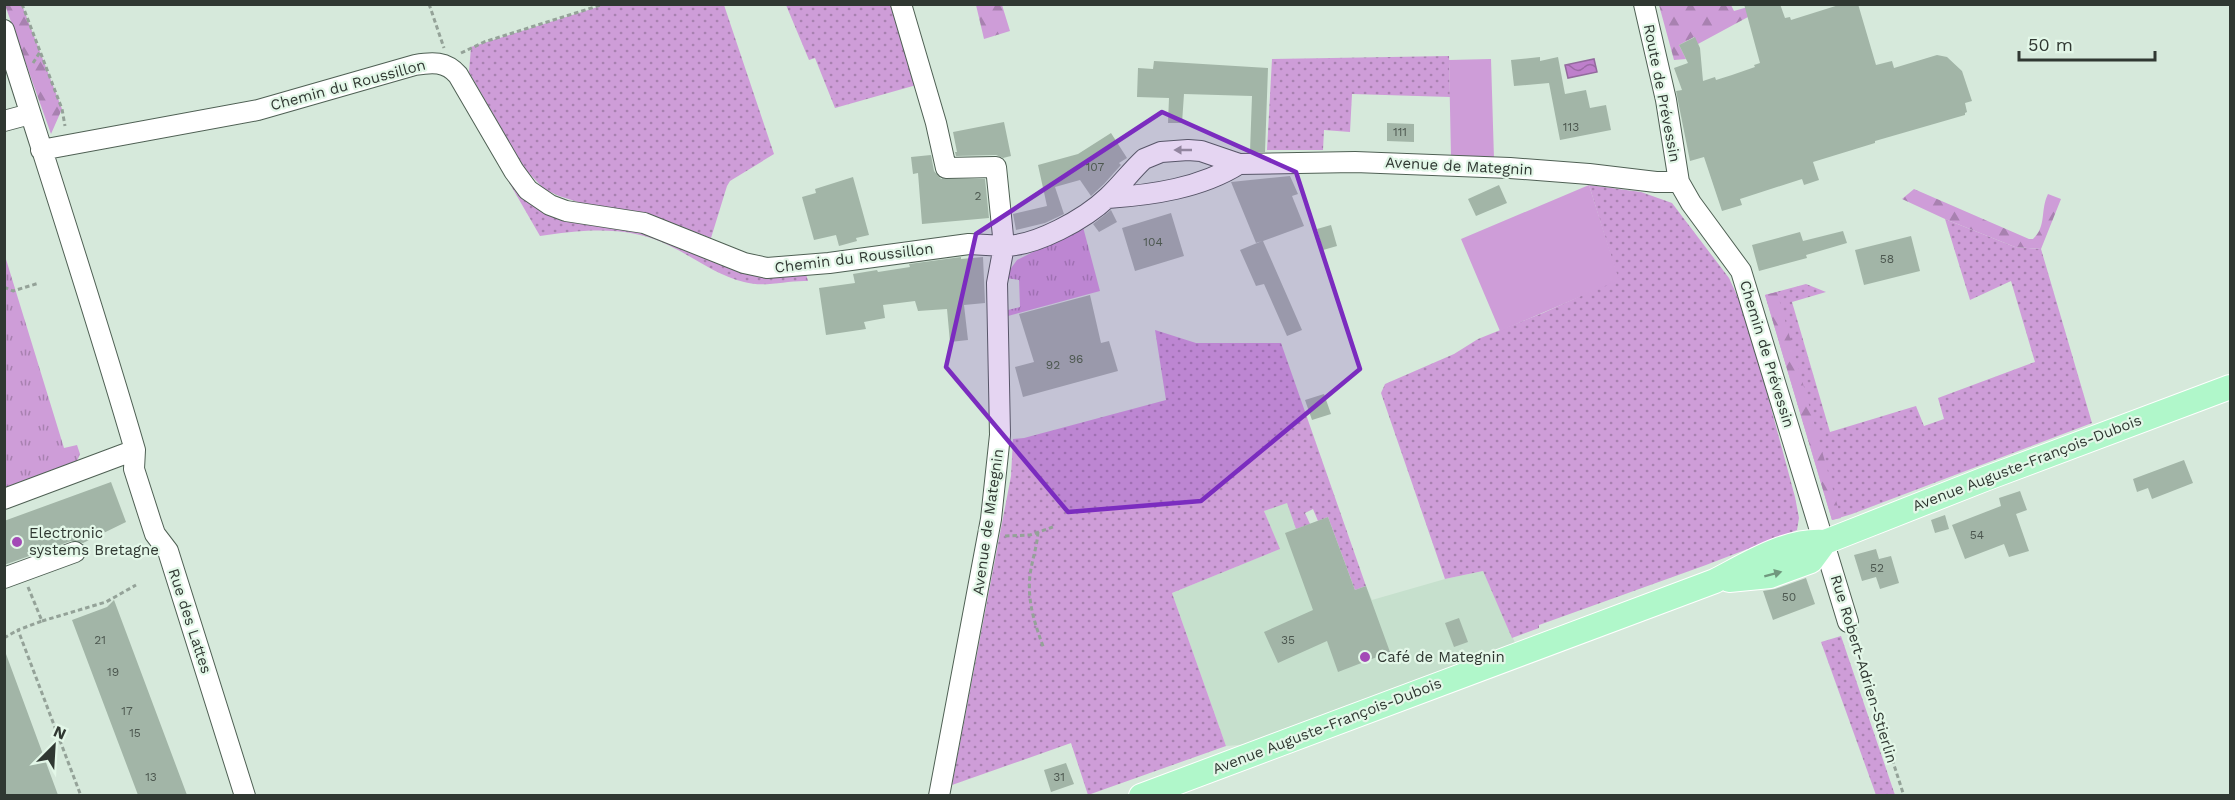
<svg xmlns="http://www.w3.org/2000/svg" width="2235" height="800" font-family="'Work Sans',sans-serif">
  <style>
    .built { fill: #c6e0cd }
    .grass { fill: url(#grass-dots) }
    .forest { fill: url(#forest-firs) }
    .park { fill: url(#park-tufts) }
    .pitch { fill: #ce9dd8 }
    .water { fill: url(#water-waves); stroke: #936a9d; stroke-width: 1.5 }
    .building { fill: #a2b5a7 }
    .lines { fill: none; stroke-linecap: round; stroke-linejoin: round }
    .minor-casing { stroke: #4f6054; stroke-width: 22 }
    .major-casing { stroke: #fff; stroke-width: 26 }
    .path { stroke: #94a298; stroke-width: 3; stroke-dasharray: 4.5 3; stroke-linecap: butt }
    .minor { stroke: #fff; stroke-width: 20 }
    .major { stroke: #b0f7ca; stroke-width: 24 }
    .oneway { fill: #989c98 }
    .oneway2 { fill: #70987e }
    .marked { fill: #7b2cbf; fill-opacity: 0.2; stroke: #7b2cbf; stroke-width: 4.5; stroke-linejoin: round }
    .poi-dot { fill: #a34ab6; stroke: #e3f7e8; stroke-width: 2 }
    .labels { text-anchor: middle; stroke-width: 4.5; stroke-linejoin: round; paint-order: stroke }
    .number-label { font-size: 12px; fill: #4c574f }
    .street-label { font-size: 15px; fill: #303832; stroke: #e3f7e8 }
    .poi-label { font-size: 15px; fill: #303832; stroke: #e3f7e8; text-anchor: start }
  </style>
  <defs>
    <pattern id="grass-dots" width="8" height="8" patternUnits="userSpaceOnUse" patternTransform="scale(1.5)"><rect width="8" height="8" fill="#ce9dd8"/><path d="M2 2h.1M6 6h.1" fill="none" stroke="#a881b0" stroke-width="1.8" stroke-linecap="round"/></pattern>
    <pattern id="forest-firs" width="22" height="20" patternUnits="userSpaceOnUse" patternTransform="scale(1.5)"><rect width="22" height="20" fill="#ce9dd8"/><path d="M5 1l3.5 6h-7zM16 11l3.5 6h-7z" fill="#a881b0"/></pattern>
    <pattern id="park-tufts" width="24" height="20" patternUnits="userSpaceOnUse" patternTransform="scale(1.5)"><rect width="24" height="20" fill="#ce9dd8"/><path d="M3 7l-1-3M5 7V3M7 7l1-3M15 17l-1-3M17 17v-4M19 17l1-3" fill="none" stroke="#a881b0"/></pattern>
    <pattern id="water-waves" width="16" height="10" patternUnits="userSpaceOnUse" patternTransform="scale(1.5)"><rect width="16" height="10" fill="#be7fcb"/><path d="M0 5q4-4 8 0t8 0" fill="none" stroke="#9b69a5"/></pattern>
  </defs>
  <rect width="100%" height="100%" fill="#d6e9db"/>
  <path class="built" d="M1287,502l23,22 18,-7 26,73 12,-4 6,14 73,-21 38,-8 33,74 -266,99 -24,2 -54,-153 107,-44 -15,-38z"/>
  <path class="grass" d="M604,5h120l50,149 -44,27 -3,5 -16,52 -68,-25 -62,-10 -22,-7 -15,-7 -20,-21 -55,-96 2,-25z
    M786,5h111l23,79 -85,24 -20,-50 -6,2z
    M1449,56l1,41 -98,-3 -2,38 -26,-2 -1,20h-56l5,-91z
    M506,177l12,14 111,36 136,50h29l12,-3 2,7c-22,-1 -42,7 -64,1 -28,-7 -49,-24 -74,-36 -39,-21 -88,-17 -130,-10z
    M1589,185l52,7 31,11 57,75 17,37 49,182 4,21 -2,12 -91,35 -167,60v3l-27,10 -29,-67 -38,8 -64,-186 4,-9 69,-30 24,-15 65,-26 75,-34z
    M1945,219l70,28 26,2 51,174 -240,91 -20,6 -67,-225 41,-11 20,8 -34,10 38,130 86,-26 8,20 20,-7 -6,-21 97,-36 -24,-81 -41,19z
    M1155,330l41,13h85l85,243 -11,4 -27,-73 -10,4 -5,-12 -8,4 5,11 -14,5 -9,-26 -23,8 16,38 -108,44 54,153 -138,49 -17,-52 -119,42 59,-309 2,-37 11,-1 142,-38z
    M1841,636l54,159h-19l-55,-153z"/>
  <path class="forest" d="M5,5h17l40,104 -11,25z
    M976,5h26l8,26 -26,8z
    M1659,5h72l3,6 17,-5 -3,11 -50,27 -4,-7 -15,8 7,14 -12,1z
    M1914,189l115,50h4c14,-13 7,-29 15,-45l13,5 -20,50 -26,-2 -70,-28 -43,-20z
    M1777,292l64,226 -9,2 -67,-225z"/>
  <path class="park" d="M1083,227l17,64 -92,25v-6l12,-3 -1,-27 -13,-2 3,-7 8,-11z
    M5,256l59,192 13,-3 3,9 -3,7 -72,27z"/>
  <path class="pitch" d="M1491,59l3,100 -43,-2 -2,-97z
    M1589,185l30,95 -119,51 -39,-92z"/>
  <path class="water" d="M1594,59l3,13 -29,6 -3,-13z"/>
  <path class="building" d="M1744,4h36l5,14 5,-1 1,3 51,-16h16l18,61 16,-4 2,7 43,-13 10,2 15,14 10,30 -7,2 2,9 -2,1v2l-90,26v2l-62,19 6,18 -15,5 -2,-6 -62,20 2,6 -20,6 -18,-54 -14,4 -14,-70 6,-1 -8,-22 14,-5 -9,-18 16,-8 5,11 3,33 12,-4 1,3 16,-5 23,-8 -1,-2 6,-2z
    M1540,57v4l18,-4 7,37 21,-4 4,18 16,-3 5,25 -51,10 -11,-57 -35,3 -3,-26z
    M1154,61l114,7 -3,84h-15l2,-56 -68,-2 -2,29h-14l1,-25 -32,-1 1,-29 15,1z
    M1004,122l7,34 -8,2 -7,-3 -40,1 -1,-4h2l-4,-20z
    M1387,123l27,1v18l-27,-1z
    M1111,133l16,25 -8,5 2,2 -17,19 -13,12 -11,-16 -25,7 9,27 -19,9 -29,7 -3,-16 34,-8 -9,-41 40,-11z
    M931,155l3,16 7,8h44l4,39 -67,6 -4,-51 -5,1 -2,-17z
    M1290,176l8,18 -6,2 12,30 -41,15 39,89 -15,6 -23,-52 -8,2 -16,-36 22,-9 -6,2 -25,-61z
    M853,177l16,58 -13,3 1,3 -18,5 -3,-11 -22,5 -12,-43 14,-4 -1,-4z
    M1499,185l8,18 -31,13 -8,-17z
    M1111,210l6,12 -18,10 -6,-8z
    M1171,213l13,43 -49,15 -13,-43z
    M1331,225l6,21 -14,4 -6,-21z
    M1843,231l4,12 -41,12 1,3 -48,13 -7,-26 48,-13 3,9z
    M1911,236l9,35 -56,14 -9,-35z
    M961,257v2l22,-2 2,46 -21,2 4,35 -18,2 -3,-33 -29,2 -3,-10 -32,4 2,13 -21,4 2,7 -40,6 -7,-47 36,-5 -2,-9 24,-4 1,2 32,-5 -1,-3z
    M1090,295l11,48 8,-2 9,30 -95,26 -8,-30 19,-5 -15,-48z
    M1324,394l7,20 -19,6 -7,-20z
    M2184,460l9,23 -41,16 -4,-11 -11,4 -4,-13z
    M111,482l15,40 -43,21 -12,-2 -67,24v-44z
    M2020,491l7,19 -11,4 13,37 -20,6 -5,-13 -39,15 -13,-34 49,-19 -2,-8z
    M1945,515l4,14 -14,4 -4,-13z
    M1328,517l27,73 11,-4 24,66 -52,20 -11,-31 -49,22 -14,-31 49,-22 -28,-77z
    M1876,549l3,10 12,-3 8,27 -19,6 -4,-12 -14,4 -8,-26z
    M1806,578l9,26 -42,16 -10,-29 12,-2z
    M114,600l73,195h-49l-66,-175 35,-13z
    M1459,618l9,24 -14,5 -9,-24z
    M6,654l52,141h-54v-140z
    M1066,763l8,21 -23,8 -7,-22z"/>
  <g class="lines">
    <g class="minor-casing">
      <path id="minor" d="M1644,4l22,96 13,82 12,21 50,68 107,351
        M4,30c44,140 90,279 131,420l-1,19 17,53 4,12 13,17 77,245
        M4,121l26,-7
        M41,150l217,-40 157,-45c17,-3 31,-4 43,10l56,96 14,19 22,15 16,6 78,12 100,40 23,5 62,-5 140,-19 35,2 -8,-79 -50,1 -10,-45 -35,-119
        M1108,198c44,-3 93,-10 131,-34
        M4,499l131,-49
        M4,578l71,-26
        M939,796l52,-277 9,-84 -3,-152 7,-37c32,0 81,-27 104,-49 13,-12 23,-26 36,-38l17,-7 27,-2 13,1 38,13 116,-2 155,6 79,6 67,8h23"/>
    </g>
    <g class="major-casing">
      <path id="major" d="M1729,580l41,-4 41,-15 14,-19
        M1141,796l574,-215c33,-17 71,-42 110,-39l160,-63 245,-92"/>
    </g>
    <path class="path" d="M22,4l40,105 3,17
      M429,4l15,44
      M461,53l23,-11 120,-38
      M33,63l7,-11
      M4,287l9,4 26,-8
      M1038,532c-1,15 -6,28 -8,43 -3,27 5,49 14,74
      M1005,536l25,-1 23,-8
      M28,587l14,34 -24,9 63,166
      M42,621l64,-19 30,-17
      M4,638l14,-8
      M1853,638l51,158"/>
    <use href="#minor" class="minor"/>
    <use href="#major" class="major"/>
  </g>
  <defs><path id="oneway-solid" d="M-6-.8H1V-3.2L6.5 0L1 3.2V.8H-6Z" transform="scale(1.5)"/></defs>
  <use class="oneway" href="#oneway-solid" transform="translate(1183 150) rotate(180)"/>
  <use class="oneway2" href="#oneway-solid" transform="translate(1773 574) rotate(-15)"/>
  <path class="marked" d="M1162,112l134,60 64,197 -159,132 -133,11 -122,-145 30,-133z"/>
  <g class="poi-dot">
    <circle cx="17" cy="542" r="6"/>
    <circle cx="1365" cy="657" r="6"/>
  </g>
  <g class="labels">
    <g class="number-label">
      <text x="1571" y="131">113</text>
      <text x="1400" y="136">111</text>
      <text x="1095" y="171">107</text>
      <text x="978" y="200">2</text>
      <text x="1153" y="246">104</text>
      <text x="1887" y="263">58</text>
      <text x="1076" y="363">96</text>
      <text x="1053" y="369">92</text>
      <text x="1977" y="539">54</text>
      <text x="1877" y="572">52</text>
      <text x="1789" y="601">50</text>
      <text x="100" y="644">21</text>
      <text x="1288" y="644">35</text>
      <text x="113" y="676">19</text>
      <text x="127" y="715">17</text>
      <text x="135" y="737">15</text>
      <text x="151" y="781">13</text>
      <text x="1059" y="781">31</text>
    </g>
    <g class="street-label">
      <text transform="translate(348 85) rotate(-15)" y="5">Chemin du Roussillon</text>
      <text transform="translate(1662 93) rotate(79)" y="5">Route de Prévessin</text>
      <text transform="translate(1459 166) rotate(3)" y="5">Avenue de Mategnin</text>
      <text transform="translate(854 258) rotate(-7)" y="5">Chemin du Roussillon</text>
      <text transform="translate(1767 354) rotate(73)" y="5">Chemin de Prévessin</text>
      <text transform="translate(2027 463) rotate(-21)" y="5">Avenue Auguste-François-Dubois</text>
      <text transform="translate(988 522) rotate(-82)" y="5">Avenue de Mategnin</text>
      <text transform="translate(190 621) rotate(72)" y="5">Rue des Lattes</text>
      <text transform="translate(1864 669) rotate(73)" y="5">Rue Robert-Adrien-Stierlin</text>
      <text transform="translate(1327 726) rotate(-21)" y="5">Avenue Auguste-François-Dubois</text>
    </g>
    <g class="poi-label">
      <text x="29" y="538">Electronic<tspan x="29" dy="17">systems Bretagne</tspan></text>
      <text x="1377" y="662">Café de Mategnin</text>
    </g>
  </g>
  <rect width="2235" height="800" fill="none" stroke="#303832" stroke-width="12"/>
  <g transform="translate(54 746) rotate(24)" stroke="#e3f7e8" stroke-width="4.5" paint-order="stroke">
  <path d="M0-4.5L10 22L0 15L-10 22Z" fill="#303832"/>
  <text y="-9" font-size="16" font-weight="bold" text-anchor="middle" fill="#303832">N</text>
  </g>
  <path d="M2019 51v9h136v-9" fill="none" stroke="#303832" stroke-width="3"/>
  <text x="2028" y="51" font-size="18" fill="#303832" stroke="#e3f7e8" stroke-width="4.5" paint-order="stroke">50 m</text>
</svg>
